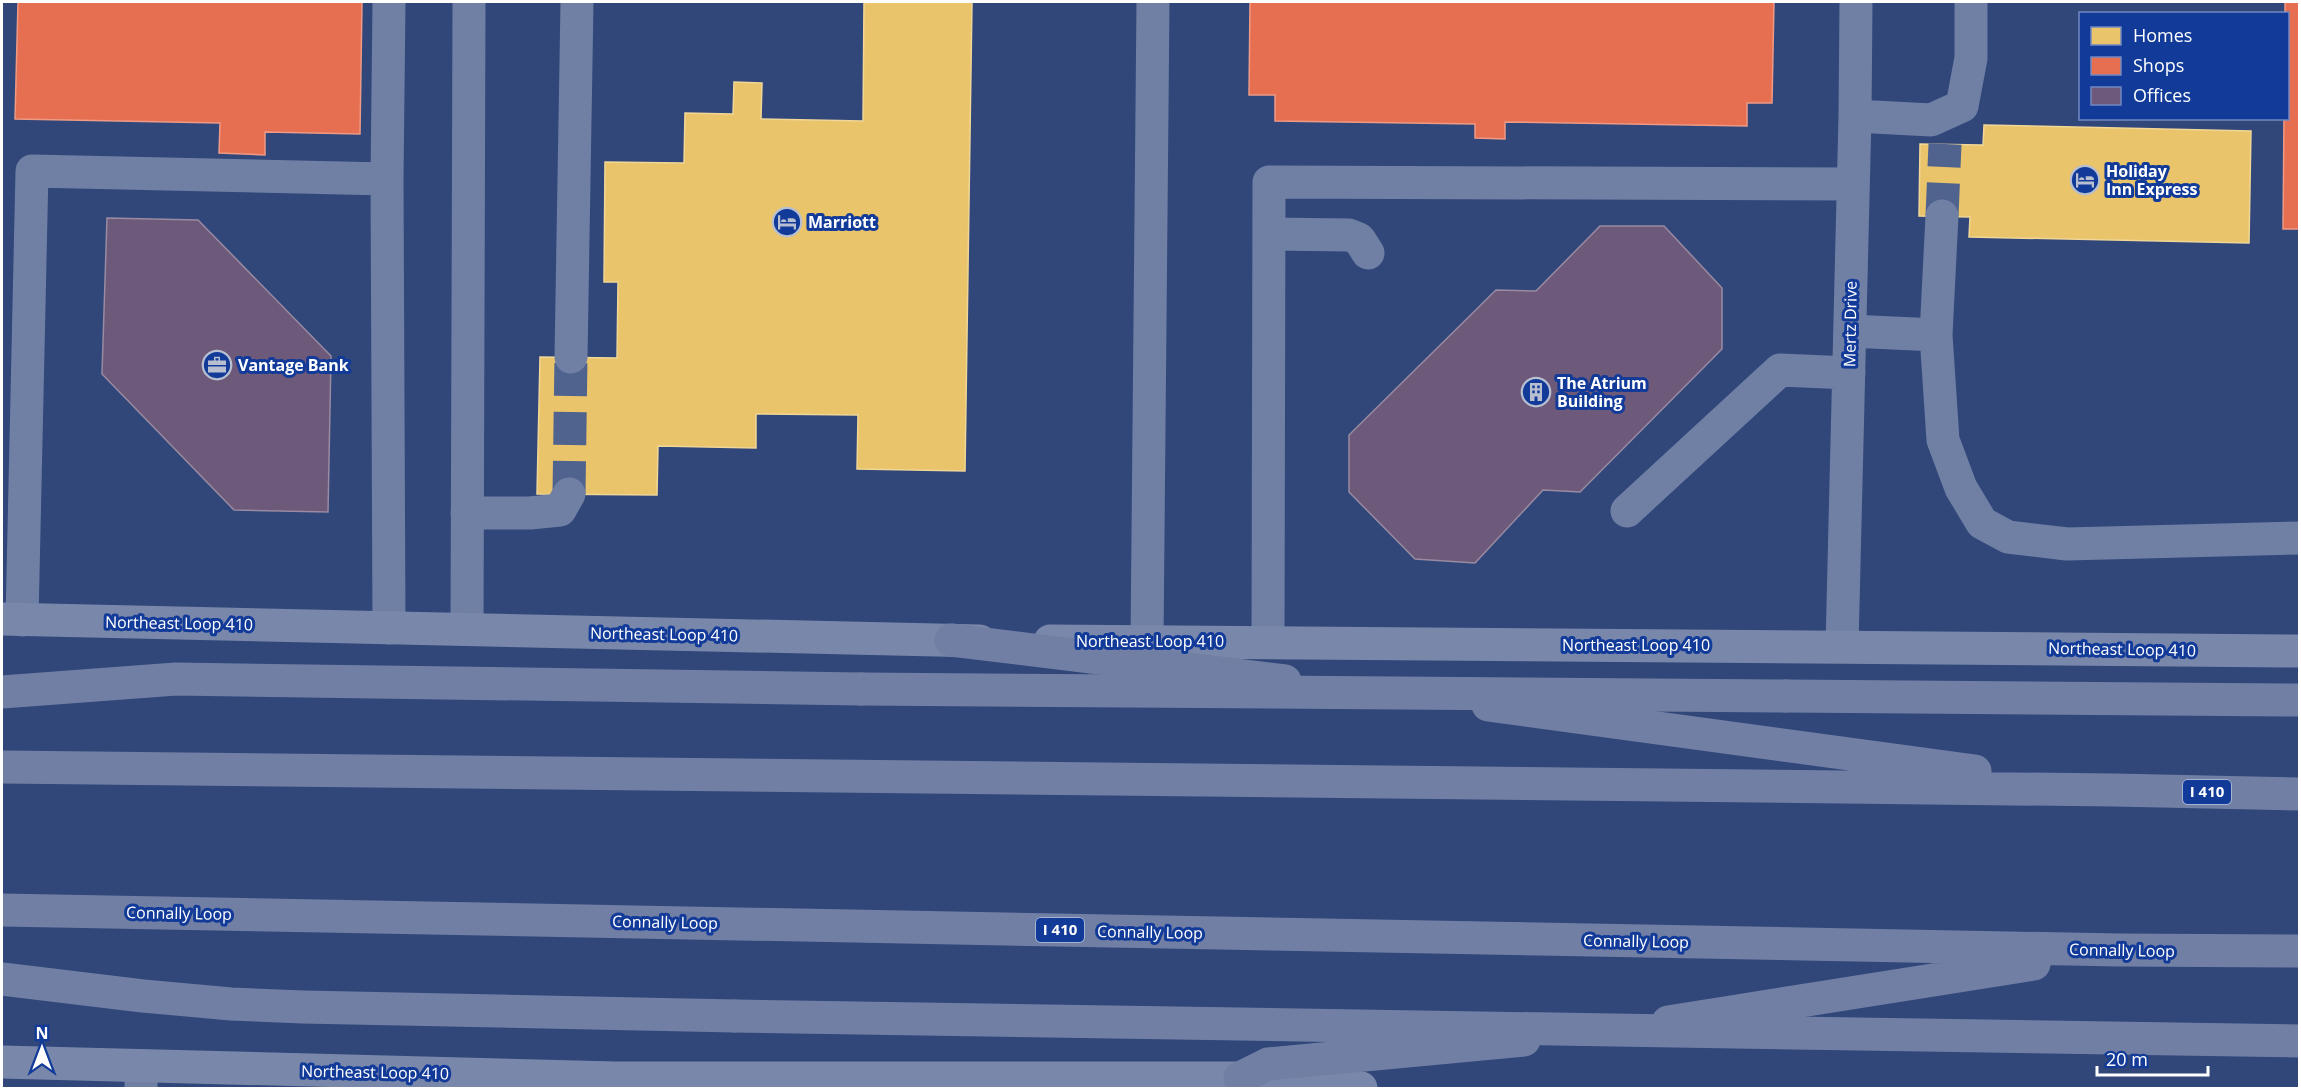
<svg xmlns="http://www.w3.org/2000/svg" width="2301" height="1090" font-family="'Open Sans',sans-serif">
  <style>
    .homes { fill: #e9c46a; stroke: #f0d697; stroke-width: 1.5 }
    .shops { fill: #e76f51; stroke: #ee9a85; stroke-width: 1.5 }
    .offices { fill: #6d597a; stroke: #998ba2; stroke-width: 1.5 }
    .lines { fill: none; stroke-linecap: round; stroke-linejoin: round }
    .minor-tunnel { stroke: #50638e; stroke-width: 33; stroke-dasharray: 33 16; stroke-linecap: butt }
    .minor { stroke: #7080a5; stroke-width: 33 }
    .major { stroke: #7988aa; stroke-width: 33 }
    .highway { stroke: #717fa4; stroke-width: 33 }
    .highway-bridge { stroke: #717fa4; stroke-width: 33 }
    .labels { text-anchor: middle; stroke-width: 6; stroke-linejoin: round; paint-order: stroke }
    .shield { fill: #123a99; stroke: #b8c4e0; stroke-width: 1.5 }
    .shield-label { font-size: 15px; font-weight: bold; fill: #fff }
    .poi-label { font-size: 16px; font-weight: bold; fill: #fff; stroke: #123a99; text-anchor: start }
    .street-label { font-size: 16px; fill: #fff; stroke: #123a99 }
  </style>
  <rect width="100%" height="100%" fill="#31477a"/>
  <path class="homes" d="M864,2h108l-7,469 -108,-2 1,-54 -102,-1v34l-98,-2 -1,49 -120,-1 3,-137 77,1 1,-76h-14l1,-120 79,1 1,-50 48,1 1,-32 28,1 -1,36 102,2z
    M1984,125l267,6 -2,112 -280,-6 1,-20 -51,-1 1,-72 63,1z"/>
  <path class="shops" d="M18,2h344l-2,132 -95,-2v23l-46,-2 1,-30 -205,-4z
    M1250,2h524l-2,101h-25v23l-242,-4v17l-30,-1v-14l-200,-3v-26h-26z
    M2285,2h15v227h-17l1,-111h4v-104h-3z"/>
  <path class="offices" d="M107,218l91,2 133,136 -3,156 -94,-2 -132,-136z
    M1600,226h64l58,62v61l-142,143 -37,-2 -68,73 -60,-4 -66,-67v-57l147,-145 40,1z"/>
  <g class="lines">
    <path class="minor-tunnel" d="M1942,216l3,-72
      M569,494l2,-137"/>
    <path class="minor" d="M1855,116l76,4 31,-14 9,-48v-56
      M387,179l2,449
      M1269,234l80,1 10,4 9,14
      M1850,331l86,4 7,105 18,48 21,35 26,14 59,7 233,-6
      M1936,335l6,-119
      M571,357l6,-355
      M1627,511l153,-141 69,3
      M467,513h63l30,-3 9,-16
      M22,620l10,-449 355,8 2,-177
      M467,629l2,-627
      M1147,641l6,-639
      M1268,642l1,-460 584,2
      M1842,646l13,-530 1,-114
      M141,1088v-22"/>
    <path class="major" d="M2,619l978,22
      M1050,641l1250,10
      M2,1062l613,16h625l121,10"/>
    <path class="highway" d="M951,640l334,41
      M2,692l174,-13 685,10
      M1786,696l514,4
      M1488,705l487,66
      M2,767l2112,23 186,4
      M2,910l2117,40 181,1
      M2,979l141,17 88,8 72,3 432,9
      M1668,1022l366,-58
      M1240,1078l28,-14 256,-24"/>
    <path class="highway-bridge" d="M861,689l925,7
      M735,1016l1565,25"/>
  </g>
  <defs>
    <g id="hotel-ring" transform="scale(1.5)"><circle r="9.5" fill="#123a99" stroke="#b7bfd0" stroke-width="1.5"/><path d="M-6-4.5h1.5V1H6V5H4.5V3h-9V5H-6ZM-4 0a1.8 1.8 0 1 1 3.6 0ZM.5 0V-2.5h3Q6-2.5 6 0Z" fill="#b7bfd0"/></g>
    <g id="office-ring" transform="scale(1.5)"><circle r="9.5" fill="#123a99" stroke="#b7bfd0" stroke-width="1.5"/><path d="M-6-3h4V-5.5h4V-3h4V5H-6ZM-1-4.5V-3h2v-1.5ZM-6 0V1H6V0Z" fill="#b7bfd0"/></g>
    <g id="building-ring" transform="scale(1.5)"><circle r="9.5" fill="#123a99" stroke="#b7bfd0" stroke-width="1.5"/><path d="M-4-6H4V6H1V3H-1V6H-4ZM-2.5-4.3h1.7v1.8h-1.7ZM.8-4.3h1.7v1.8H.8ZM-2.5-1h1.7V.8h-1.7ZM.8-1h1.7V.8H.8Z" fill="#b7bfd0"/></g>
  </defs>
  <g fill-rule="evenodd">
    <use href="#hotel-ring" x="2085" y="180"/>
    <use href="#hotel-ring" x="787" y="222"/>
    <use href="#office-ring" x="217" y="365"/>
    <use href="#building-ring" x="1536" y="392"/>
  </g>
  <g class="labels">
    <g class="shield">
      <rect x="2183" y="780" width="48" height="24" rx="4.5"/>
      <rect x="1036" y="918" width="48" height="24" rx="4.5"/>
    </g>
    <g class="shield-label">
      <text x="2207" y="797">I 410</text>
      <text x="1060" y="935">I 410</text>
    </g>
    <g class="poi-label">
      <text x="2106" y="177">Holiday<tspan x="2106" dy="18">Inn Express</tspan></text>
      <text x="808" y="228">Marriott</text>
      <text x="238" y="371">Vantage Bank</text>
      <text x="1557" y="389">The Atrium<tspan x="1557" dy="18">Building</tspan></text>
    </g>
    <g class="street-label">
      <text transform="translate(1850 324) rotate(-89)" y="6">Mertz Drive</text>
      <text transform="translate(179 623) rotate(1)" y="6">Northeast Loop 410</text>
      <text transform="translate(664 634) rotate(1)" y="6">Northeast Loop 410</text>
      <text x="1150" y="647">Northeast Loop 410</text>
      <text x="1636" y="651">Northeast Loop 410</text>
      <text transform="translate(2122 649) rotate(1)" y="6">Northeast Loop 410</text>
      <text transform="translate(179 913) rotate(1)" y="6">Connally Loop</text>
      <text transform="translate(665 922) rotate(1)" y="6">Connally Loop</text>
      <text transform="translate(1150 932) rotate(1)" y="6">Connally Loop</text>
      <text transform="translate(1636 941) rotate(1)" y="6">Connally Loop</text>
      <text transform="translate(2122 950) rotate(1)" y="6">Connally Loop</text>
      <text transform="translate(375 1072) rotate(1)" y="6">Northeast Loop 410</text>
    </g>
  </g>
  <rect width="2301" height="1090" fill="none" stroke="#ffffff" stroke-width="6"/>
  <rect x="2079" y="12" width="210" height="108" fill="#123a99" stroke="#7189c2" stroke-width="1.5"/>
  <rect x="2091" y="27" width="30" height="18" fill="#e9c46a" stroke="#7189c2" stroke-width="1.5"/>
  <text x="2133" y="42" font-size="18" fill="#ffffff">Homes</text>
  <rect x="2091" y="57" width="30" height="18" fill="#e76f51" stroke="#7189c2" stroke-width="1.5"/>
  <text x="2133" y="72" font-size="18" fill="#ffffff">Shops</text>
  <rect x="2091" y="87" width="30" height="18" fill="#6d597a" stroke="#7189c2" stroke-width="1.5"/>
  <text x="2133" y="102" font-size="18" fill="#ffffff">Offices</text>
  <g transform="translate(42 1048)" stroke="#123a99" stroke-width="4.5" paint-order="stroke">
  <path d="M0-4.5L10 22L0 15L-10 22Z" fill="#ffffff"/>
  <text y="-9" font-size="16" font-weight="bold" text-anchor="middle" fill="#ffffff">N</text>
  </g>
  <path d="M2097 1066v9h111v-9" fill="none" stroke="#ffffff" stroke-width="3"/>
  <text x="2106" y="1066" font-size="18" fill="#ffffff" stroke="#123a99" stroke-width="4.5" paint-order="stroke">20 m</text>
</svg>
